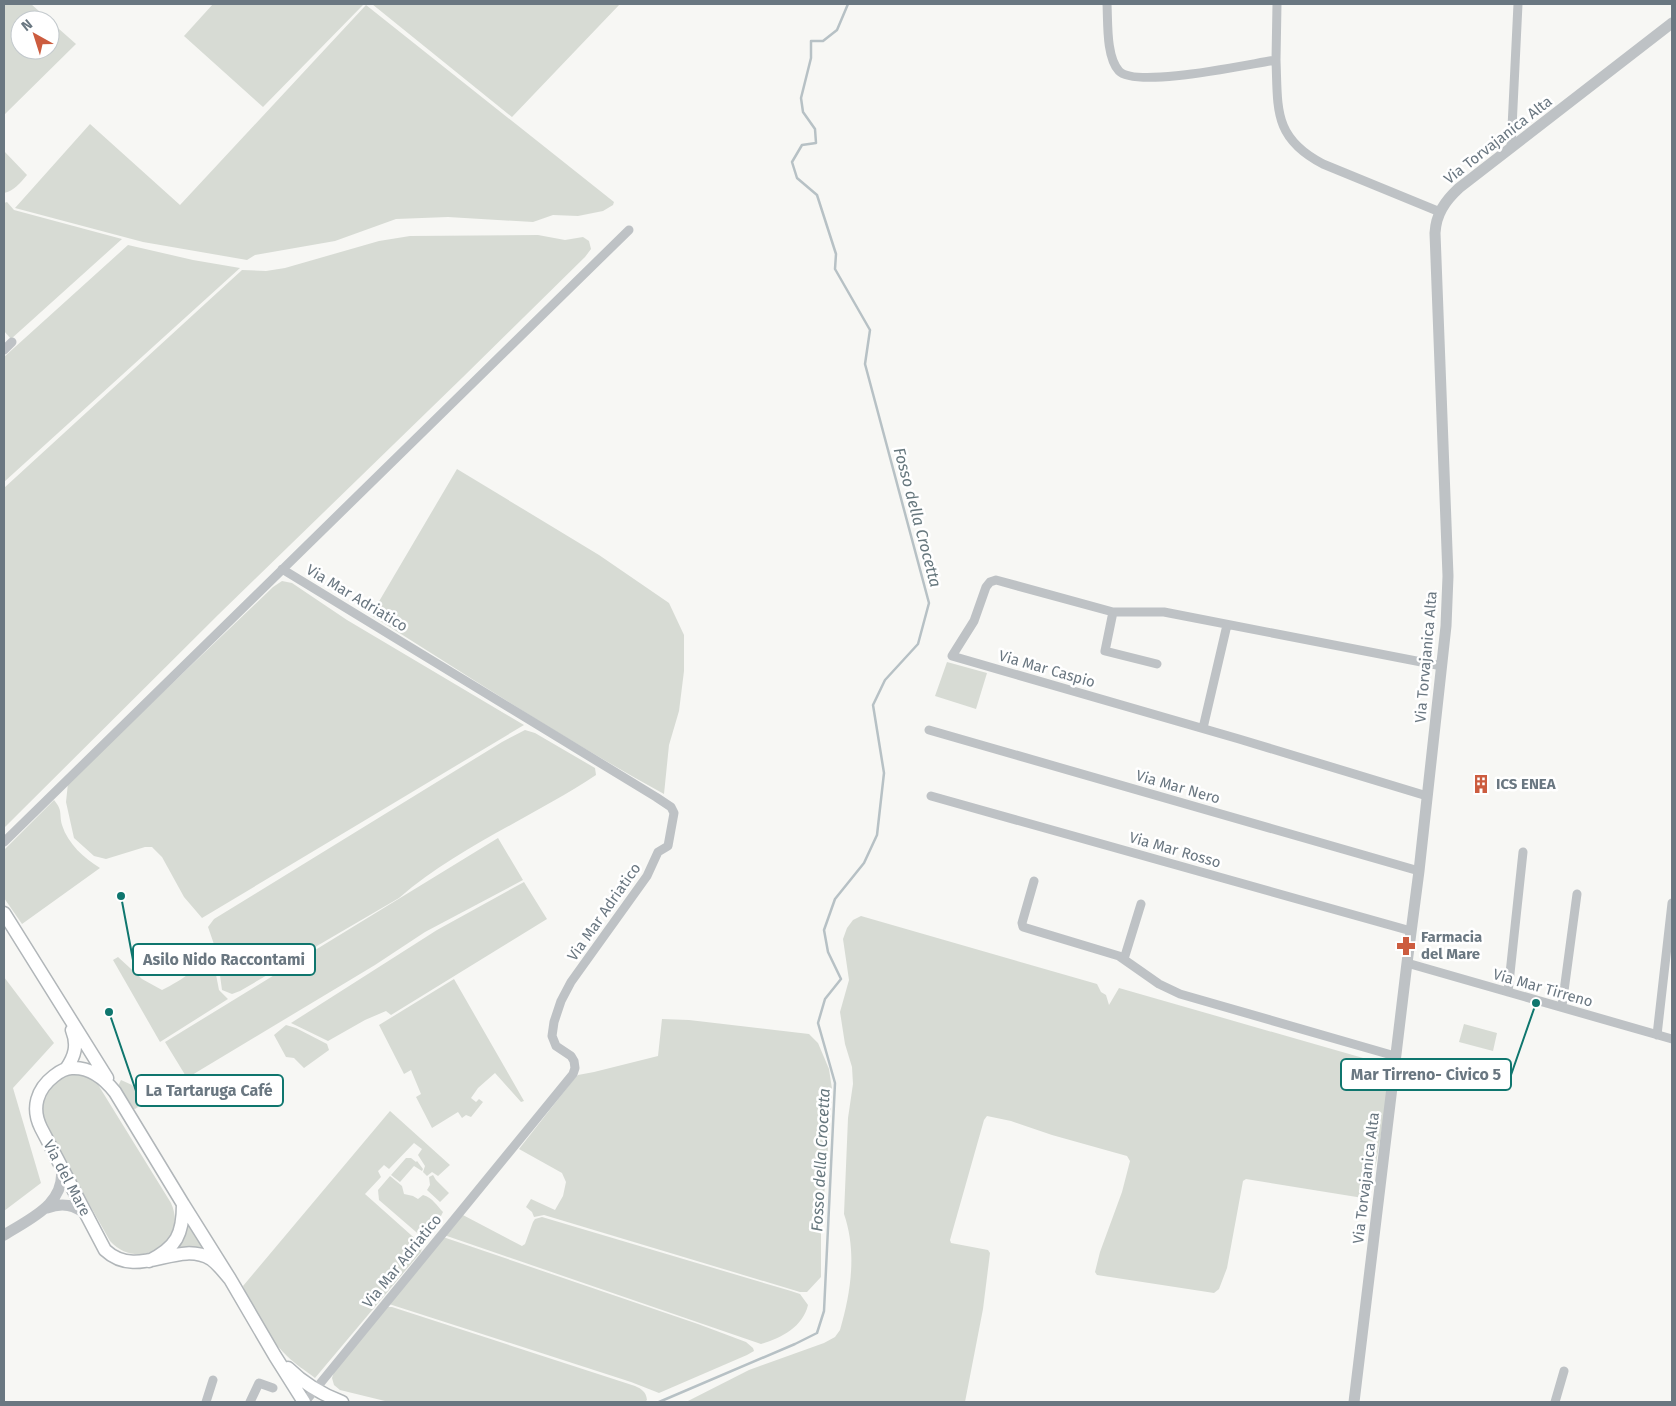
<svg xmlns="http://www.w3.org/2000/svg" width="1676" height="1406" font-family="'Fira Sans',sans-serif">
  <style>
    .green { fill: #d7dbd4 }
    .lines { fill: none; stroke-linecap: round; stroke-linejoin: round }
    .stream { stroke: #b7c1c5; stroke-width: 2.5 }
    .secondary-casing { stroke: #b1b6b9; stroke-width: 15 }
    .minor { stroke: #bec2c5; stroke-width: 9 }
    .tertiary { stroke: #bec2c5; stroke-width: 11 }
    .secondary { stroke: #fff; stroke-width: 12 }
    .labels { text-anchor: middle; stroke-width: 5; stroke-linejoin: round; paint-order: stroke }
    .street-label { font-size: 15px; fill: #6a7781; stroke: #fff }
    .poi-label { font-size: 15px; font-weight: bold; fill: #6a7781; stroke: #fff; text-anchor: start }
    .water-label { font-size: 16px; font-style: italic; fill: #66777d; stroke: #fff }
    .leader { fill: none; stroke: #0f766e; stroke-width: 2 }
    .callout-dot { fill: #0f766e; stroke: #fff; stroke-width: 2 }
    .callout { fill: #fff; stroke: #0f766e; stroke-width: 2 }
    .callout-label { font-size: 16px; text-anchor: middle; font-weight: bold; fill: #6a7781 }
  </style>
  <rect width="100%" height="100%" fill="#f7f7f4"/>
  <path class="green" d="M4,4h27l18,16h-29v30h30v-29l26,23 -72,71z
    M213,4h148l2,1 -100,102 -79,-71z
    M372,4h248l-108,113z
    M366,5l248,197 -1,3 -10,6 -25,5 -25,-1 -20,7 -85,-5 -52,2 -61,22 -80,14 -8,5 -104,-18 -128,-34 75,-84 90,81z
    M4,151l23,24c-7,8 -13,16 -23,18z
    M7,202l7,8 108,29 -111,100 -7,-8v-128z
    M538,235l27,5 18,-3 6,4 2,8 -6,8 -122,120 -244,237 -215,214v-340l238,-218 24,1 19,-3 94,-27 31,-5z
    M128,245l65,15 47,8 -236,214v-125z
    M457,469l142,86 70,48 15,32v36l-5,40 -10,34 -5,49c-100,-55 -196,-118 -293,-179z
    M282,581l10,2 55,37 177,105 -322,193 -18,-21 -22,-40 -10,-10h-7l-39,12 -12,-3 -20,-18 -8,-36 2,-19 205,-196z
    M947,662l40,11 -11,36 -41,-13z
    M525,730l10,3 60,35 1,7c-65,43 -138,72 -197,123l-159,93 -8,3 -10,-4 -5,-37 -9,-26 6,-8 288,-177z
    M54,800c9,11 5,13 8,25 6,19 22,33 38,43l-78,56 -18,-26v-48z
    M498,838l25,42 -98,52 -50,33 -188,113 -22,-36z
    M524,882l23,37 -156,96 -5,-4 -21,9 -37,21 -37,-18 146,-93z
    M861,916l236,68 4,8 5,3 3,10 10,-17 265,76 8,5 -16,95 -8,31 -5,3 -117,-19 -3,2 -16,87 -8,21 -5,4 -117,-18 -2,-3 5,-20 22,-60 8,-31 -3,-5 -75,-21 -41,-14 -24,-5 -3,4 -34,120 1,3 37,7 2,3 -7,56 -18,93h-279l63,-32 75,-27 11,-6 5,-7c11,-38 17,-78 4,-116l4,-96 5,-34 -1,-17 -7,-23 -5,-32 9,-32 -6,-41 4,-11 6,-8z
    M211,949l8,41 9,9 -68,43 -47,-82 5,-3 24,22 20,11c22,-11 36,-21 49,-41z
    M4,977l50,66 -41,45 28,95 -37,28z
    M454,979l70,122 -3,1 -26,-29 -17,15 -7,10 5,4 3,-3 4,3 -12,15 -5,-2 -4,3 -4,-6 -26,16 -16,-31 5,-3 -10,-24 -7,4 -25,-49z
    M662,1019l27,1 120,14 9,9 11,26 3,20 -6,88 -5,47v53l-14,15h-7l-256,-77 -10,2 -2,-5 -6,-5 5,-8 24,11 8,-14 3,-14 -4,-9 -43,-24 55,-70 4,-4 16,-3 64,-16z
    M1464,1024l33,9 -4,18 -34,-9z
    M286,1025l10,3 31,16 2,6 -25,18 -10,-10 -8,-1 -12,-22z
    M72,1074c9,1 18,2 25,9l74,120c18,39 -32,70 -61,38l-67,-119 -2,-23 16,-20z
    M121,1080l11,5 7,11 -1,11 -3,2h-4l-13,-23z
    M390,1111l60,54 -12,11 -6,-4 -5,4 -4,-4 2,-6 -7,-11 4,-6 -8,-6 -25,26 -5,-4 -6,6 3,6 -16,17 55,49 2,4 -1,5 -106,126c-9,-7 -20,-14 -28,-22 -19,-18 -36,-46 -44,-70z
    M406,1158h5l5,4 1,-1 6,8 -1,2 -8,-5 -14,16 -9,-7z
    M433,1175l3,5 13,13 -9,9 -13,-12 3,-5 -1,-8z
    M390,1176l12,10 2,8 9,2 5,3 5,-4c10,3 14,11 20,17l-4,8 -16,18 -44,-38 -1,-10z
    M461,1214l61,32 3,-2 8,-22 2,-3 7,-2 249,74 9,3 8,11c-5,22 -27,33 -47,39l-317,-109z
    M188,1219l20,31 -13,-3h-16z
    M443,1237l255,87 48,18 7,6 1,3 -7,4 -88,38 -28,-11 -242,-78z
    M385,1307h7l243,79c7,3 11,6 12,14l-2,2h-256l-49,-12 -6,-5 -2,-7 2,-6z"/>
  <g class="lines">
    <path class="stream" d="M659,1402l136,-58 22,-11 7,-22 11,-228 -17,-60 7,-24 16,-20 -13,-27 -4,-22 11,-31 29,-36 13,-28 7,-62 -11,-68 12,-25 33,-36 11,-41 -64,-239 5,-34 -35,-61 1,-15 -19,-59 -20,-17 -5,-16 10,-17 14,-2 -1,-14 -12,-17 -2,-14 10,-40v-17h12l14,-11 11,-26"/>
    <g class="secondary-casing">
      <path id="secondary" d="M4,913l103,165
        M66,1069c9,-13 12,-24 6,-39
        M183,1204l47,75 45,77 29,46
        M149,1261c28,-14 34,-27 34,-57l-68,-112c-11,-14 -25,-25 -43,-24 -7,0 -13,4 -18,8 -17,13 -23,32 -13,52l64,122c33,31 72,-11 106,9 7,5 13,13 19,20
        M288,1368c16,16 33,26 54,34"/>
    </g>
    <path class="minor" d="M1107,4c1,18 -1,53 12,67 17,18 130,-7 157,-11 2,49 -3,78 47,104l117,48
      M1276,60l1,-56
      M1511,148l7,-144
      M4,350l8,-8
      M282,569l374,228 15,10 3,6 -6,33 -10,6 -11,24 -76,106 -10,19 -7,21 -2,14 4,10 15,10 3,5 1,7 -2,6 -268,328
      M1113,612h51l278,54
      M1157,664l-52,-13 8,-39 -117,-32 -6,2 -4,5 -12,34 -22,35 287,83 188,57
      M1203,728l24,-103
      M929,730l490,141
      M931,796l480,135
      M4,842l625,-612
      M1034,881l-12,42 1,4 96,29 40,28 21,10 215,62
      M1124,959l17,-55
      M1407,963l265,76
      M1508,992l15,-140
      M1562,1006l15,-112
      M1657,1035l15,-132
      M206,1402l7,-22
      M250,1402l9,-19 14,5
      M1555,1402l9,-31"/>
    <path class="tertiary" d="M47,1208c16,-6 27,-3 41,7
      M4,1235c25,-16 63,-31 57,-68
      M1354,1402l53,-439 12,-92 27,-245 2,-50 -13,-343c1,-19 10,-32 24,-45l213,-165"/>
    <use href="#secondary" class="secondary"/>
  </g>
  <defs>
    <g id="building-bare" transform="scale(1.5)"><path d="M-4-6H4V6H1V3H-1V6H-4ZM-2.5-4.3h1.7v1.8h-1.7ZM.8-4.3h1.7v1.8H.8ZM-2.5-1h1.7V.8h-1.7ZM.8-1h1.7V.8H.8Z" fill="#cc5c3f" stroke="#fff" stroke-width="2.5" paint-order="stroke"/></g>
    <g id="pharmacy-bare" transform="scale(1.5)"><path d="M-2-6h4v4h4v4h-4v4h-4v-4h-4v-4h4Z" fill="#cc5c3f" stroke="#fff" stroke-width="2.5" paint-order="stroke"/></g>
  </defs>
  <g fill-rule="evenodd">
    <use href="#building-bare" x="1481" y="784"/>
    <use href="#pharmacy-bare" x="1406" y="946"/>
  </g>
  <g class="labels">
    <g class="street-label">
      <text transform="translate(1498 140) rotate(-38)" y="5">Via Torvajanica Alta</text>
      <text transform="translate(357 598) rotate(31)" y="5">Via Mar Adriatico</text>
      <text transform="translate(1426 657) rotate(-85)" y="5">Via Torvajanica Alta</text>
      <text transform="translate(1047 669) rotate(16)" y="5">Via Mar Caspio</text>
      <text transform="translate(1178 787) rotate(16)" y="5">Via Mar Nero</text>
      <text transform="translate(1175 850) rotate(16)" y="5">Via Mar Rosso</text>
      <text transform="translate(604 912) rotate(-55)" y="5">Via Mar Adriatico</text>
      <text transform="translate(1543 988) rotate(16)" y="5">Via Mar Tirreno</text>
      <text transform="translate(67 1178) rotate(62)" y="5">Via del Mare</text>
      <text transform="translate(1366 1178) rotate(-83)" y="5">Via Torvajanica Alta</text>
      <text transform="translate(402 1261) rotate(-51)" y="5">Via Mar Adriatico</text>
    </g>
    <g class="poi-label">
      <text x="1496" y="789">ICS ENEA</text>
      <text x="1421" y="942">Farmacia<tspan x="1421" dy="17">del Mare</tspan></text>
    </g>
    <g class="water-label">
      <text transform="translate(918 517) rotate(75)" y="6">Fosso della Crocetta</text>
      <text transform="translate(820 1160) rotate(-87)" y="6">Fosso della Crocetta</text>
    </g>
  </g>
  <path class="leader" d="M121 896L133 960M1536 1003L1511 1075M109 1012L136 1091"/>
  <g class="callout-dot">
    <circle cx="121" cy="896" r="5"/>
    <circle cx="1536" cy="1003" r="5"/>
    <circle cx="109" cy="1012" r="5"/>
  </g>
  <g class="callout">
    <rect x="133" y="944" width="182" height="31" rx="5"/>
    <rect x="1341" y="1059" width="170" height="31" rx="5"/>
    <rect x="136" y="1075" width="147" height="31" rx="5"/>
  </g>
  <g class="callout-label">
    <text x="224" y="965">Asilo Nido Raccontami</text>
    <text x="1426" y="1080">Mar Tirreno- Civico 5</text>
    <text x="209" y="1096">La Tartaruga Café</text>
  </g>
  <rect width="1676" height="1406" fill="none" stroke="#6a7781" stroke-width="10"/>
  <g transform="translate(35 35) rotate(321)"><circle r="24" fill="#ffffff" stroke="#c3c9cd"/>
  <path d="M0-4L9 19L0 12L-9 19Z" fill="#cc5c3f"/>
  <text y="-8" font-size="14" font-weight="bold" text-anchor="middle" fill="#6a7781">N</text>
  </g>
</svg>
